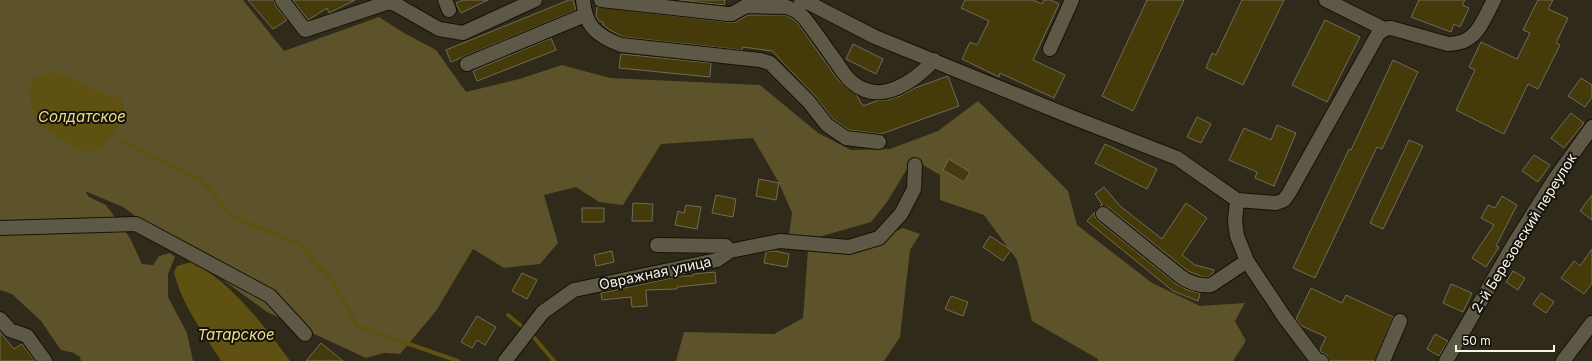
<svg xmlns="http://www.w3.org/2000/svg" width="1592" height="361" font-family="Inter,sans-serif">
  <style>
    .green { fill: #5d532a }
    .water { fill: #5f5111 }
    .lines { fill: none; stroke-linecap: round; stroke-linejoin: round }
    .stream { stroke: #5f5111; stroke-width: 4 }
    .building { fill: #443a0a; stroke: #716c59 }
    .minor-casing { stroke: #171304; stroke-width: 16 }
    .minor { stroke: #5e5947; stroke-width: 14 }
    .labels { text-anchor: middle; stroke-width: 4; stroke-linejoin: round; paint-order: stroke }
    .street-label { font-size: 14px; fill: #f6f4e9; stroke: #15130c }
    .water-label { font-size: 15px; font-style: italic; fill: #f1dc83; stroke: #15130c }
  </style>
  <rect width="100%" height="100%" fill="#2f2a19"/>
  <path class="green" d="M0,0h243l41,51 95,-34 25,16 32,17 30,42 53,-13 43,-14 48,13 150,7 58,48 33,17 39,-1 48,-18 40,-30 90,90 9,34 75,58 48,23 45,-3 -10,18 11,20 -13,20h-135v-2l-66,-38 -15,-61 -33,-45 -44,-15v-25l-27,-16 -26,43 -16,20 -56,16 -26,-3 3,-22 -13,-30 -26,-45 -92,6 -38,61 -24,-3 -23,-15 -32,8 14,48 -18,21 -36,4 -31,-19 -37,62 -36,43 -16,-1 -18,5 -99,-46 -144,-105 -38,-16 4,6 17,8 24,33 12,26 11,1 6,-9 11,-3 5,4 -7,17v23l19,36 6,28h-112l-1,-4 -6,-4 -13,-3 -20,-29 -29,-27 -12,-4z
    M903,228l17,6 -10,16 -10,87 -16,24h-208l8,-29 90,2 29,-16 5,-68 57,-4z"/>
  <path class="water" d="M52,72c18,3 34,13 50,21 8,3 15,2 22,9 3,16 -13,40 -27,48 -6,3 -13,2 -19,0l-36,-23c-8,-10 -19,-36 -8,-48 5,-4 12,-6 18,-7z
    M191,262c38,17 75,66 99,99h-69c-17,-28 -40,-57 -47,-89l3,-6z"/>
  <g class="lines">
    <path class="stream" d="M121,140l29,16 50,23 33,38 66,27 36,41 22,41 101,35
      M508,315l23,19 23,27"/>
  </g>
  <path class="building" d="M248,0h26l1,5 12,15 -14,9z
    M293,0h62l-26,13 -2,-5 -19,12z
    M463,0h25l-27,13 -5,-10z
    M569,0h4l3,10 -125,52 -5,-12z
    M679,0h46l-1,5z
    M965,0h68l9,4 2,-4h7l8,4 -26,56 32,15 -11,23 -54,-25 -1,4 -37,-18 8,-17 7,3 12,-24 -28,-13z
    M1147,0h37l-51,111 -31,-15z
    M1242,0h42l-41,85 -37,-17 6,-15 4,2z
    M1419,0h46l-3,5 7,3 -9,19 -6,-3 -3,8 -40,-15z
    M1538,0h15l-5,9 20,9 -12,25 4,2 -22,44 -10,-5 -24,50 -48,-24 19,-40 -6,-3 12,-25 36,17 13,-26 -7,-3z
    M597,7l131,15h8l12,-7h37l8,4 6,6 39,55 10,9 8,5 7,12 16,-6h9l12,-4 15,-8 33,-12 11,30 -78,28 -32,-4 -16,-11 -17,-22 -44,-46 -29,-4 -1,3 -119,-13 -13,-7 -7,-5v-3l-4,-1 -3,-5z
    M1325,20l35,17 -33,65 -35,-17z
    M551,38l5,12 -79,31 -4,-10z
    M853,44l30,15 -7,15 -30,-15z
    M621,54l90,9 -1,14 -91,-9z
    M1393,60l25,12 -36,77 -5,-2 -62,131 -22,-10 56,-119 2,1z
    M1581,78l11,7v12l-7,10 -17,-11z
    M1571,113l13,10 -20,25 -13,-10z
    M1197,117l14,7 -10,19 -14,-6z
    M1277,125l19,8 -22,53 -19,-8 2,-6 -28,-12 15,-32 27,12z
    M1409,140l14,6 -40,83 -13,-6z
    M1105,144l52,25 -10,20 -52,-26z
    M1534,155l16,10 -12,17 -16,-11z
    M949,159l21,13 -6,10 -21,-12z
    M759,179l20,4 -3,17 -20,-4z
    M1104,187l16,19 42,33 24,-36 21,15 -25,37 13,10 19,5 -1,3 -5,4h-5l-15,-6 -80,-64 -8,-1 2,-2 -7,-10z
    M716,195l20,4 -3,18 -21,-4z
    M1592,195v25l-12,-9z
    M1502,196l15,9 -21,41 3,1 -13,20 -14,-9 22,-33 -13,-7 7,-13 7,3z
    M633,203l20,1 -1,17h-20z
    M686,205l15,2 -4,22 -22,-4 3,-14 6,2z
    M582,208h22v14h-22z
    M1095,212v5l3,4 77,62 12,7 13,3 -2,8 -25,-10 -86,-70z
    M990,236l21,14 -8,11 -20,-14z
    M1592,249v34l-8,11 -23,-16 13,-17 6,5z
    M612,251l2,11 -18,4 -2,-11z
    M775,251l14,3 -2,13 -23,-4 2,-11z
    M1513,271l12,7 -7,12 -12,-8z
    M715,272l1,11 -39,4v2l-31,1 1,16 -15,1 -1,-10 -29,3 -1,-7 80,-17h12v-2z
    M522,273l15,7 -10,19 -15,-8z
    M1451,284l21,9 -9,19 -20,-9z
    M1311,288l31,15 4,-8 47,22 -18,44h-46l-2,-6 -6,-3 -1,-2 6,-13 -24,-11 -6,-7z
    M1541,293l13,9 -8,11 -13,-9z
    M951,296l17,6 -5,14 -18,-7z
    M477,316l19,11 -11,18 -8,-5 -5,8 -11,-6z
    M0,332l14,17 8,-5 13,17h-35z
    M1435,334l13,7 -9,15 -12,-7z
    M321,343l22,18h-37z"/>
  <g class="lines">
    <g class="minor-casing">
      <path id="minor" d="M282,0l23,30 84,-28
        M388,0l51,29 24,4 72,-33
        M445,0l4,10
        M583,0c2,26 14,36 38,45l139,15 10,3 39,39 18,23 19,13 33,4
        M601,0l127,14h4l14,-8 41,1 11,5 7,7c10,13 19,26 29,40 6,8 11,18 19,24 28,23 62,-2 81,-23
        M801,0l8,3 66,34 194,79 108,42 60,42 39,3 8,-3 5,-7 89,-159 6,-5 7,-1 57,16c29,0 34,-22 46,-44
        M1326,0l58,29
        M1050,49l22,-49
        M467,64l118,-49
        M1237,200l-2,21 2,15 10,25 38,57 31,41 5,2
        M1103,214l77,62c9,7 19,10 31,9l36,-24
        M0,228l136,-4 134,72 35,38
        M657,245l69,1 4,5
        M0,319l10,11 17,6 18,25
        M505,361l38,-49 31,-22 143,-30 13,-9 50,-10 69,6 30,-9 22,-24 13,-25 1,-24
        M1383,361l17,-40
        M1446,361l69,-119 41,-65 36,-50
        M1563,361l29,-38"/>
    </g>
    <use href="#minor" class="minor"/>
  </g>
  <g class="labels">
    <g class="street-label">
      <text transform="translate(1524 233) rotate(-58)" y="5">2-й Березовский переулок</text>
      <text transform="translate(655 273) rotate(-12)" y="5">Овражная улица</text>
    </g>
    <g class="water-label">
      <text x="82" y="122">Солдатское</text>
      <text x="236" y="340">Татарское</text>
    </g>
  </g>
  <path d="M1456 345v6h98v-6" fill="none" stroke="#f6f4e9" stroke-width="2"/>
  <text x="1462" y="345" font-size="12" fill="#f6f4e9" stroke="#15130c" stroke-width="3" paint-order="stroke">50 m</text>
</svg>
